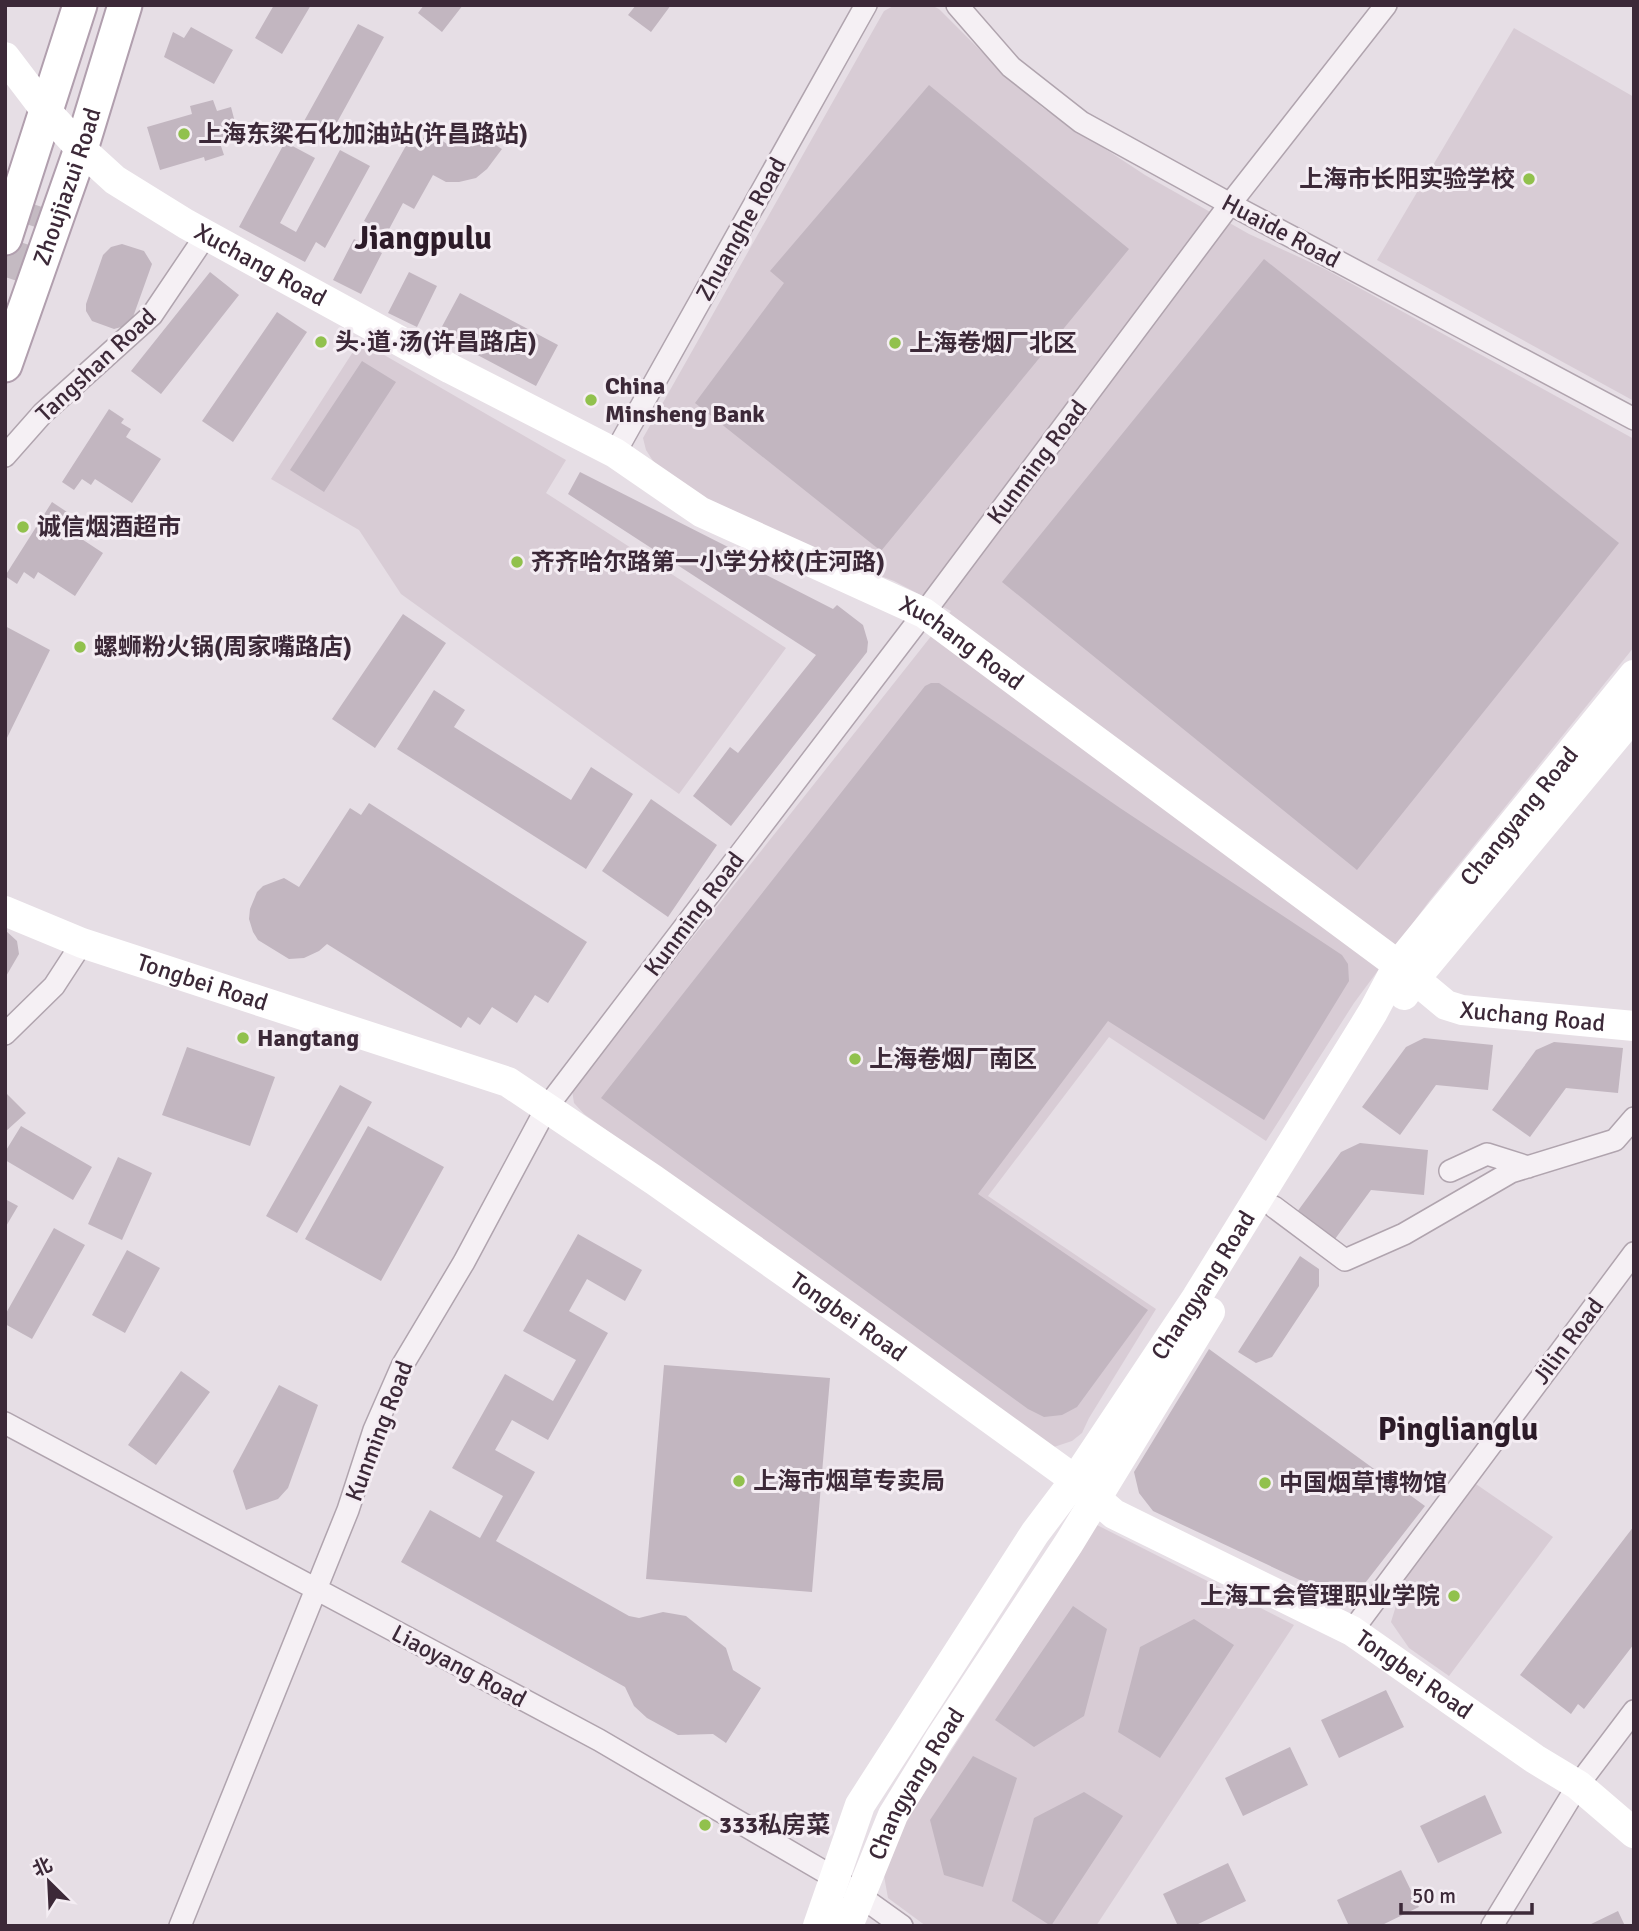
<svg xmlns="http://www.w3.org/2000/svg" width="1639" height="1931" font-family="Signika,'Noto Sans SC',sans-serif">
  <style>
    .built { fill: #d8ccd5 }
    .building { fill: #c2b6c0 }
    .lines { fill: none; stroke-linecap: round; stroke-linejoin: round }
    .highway-tunnel { stroke: #c4bac2; stroke-width: 38; stroke-dasharray: 38 19; stroke-linecap: butt }
    .street-casing { stroke: #b0a4ae; stroke-width: 24 }
    .primary-casing { stroke: #b19fae; stroke-width: 37 }
    .street { stroke: #f5f0f4; stroke-width: 21 }
    .secondary { stroke: #fff; stroke-width: 30 }
    .primary { stroke: #fff; stroke-width: 33 }
    .poi-dot { fill: #91c14d; stroke: #f4edf3; stroke-width: 2.5 }
    .labels { text-anchor: middle; stroke-width: 6; stroke-linejoin: round; paint-order: stroke }
    .poi-label { font-size: 24px; font-weight: bold; fill: #3c2938; stroke: #f4edf3; text-anchor: start }
    .street-label { font-size: 24px; fill: #3c2938; stroke: #f4edf3 }
    .district-label { font-size: 32px; font-weight: bold; fill: #2c1b28; stroke: #f4edf3 }
  </style>
  <rect width="100%" height="100%" fill="#e6dee5"/>
  <path class="built" d="M895,5h36l8,4 68,68 36,31 102,67 104,59 76,35 309,170v208l-204,253 -76,103 -88,138 -157,-104 -121,159 168,113 -67,109 -7,15 -10,8 -18,6 -23,-10 -447,-323 -10,-11 -2,-13 379,-479 -57,-30 -151,-56 -88,-61 -9,-14 -3,-12 241,-427z
    M1514,28l120,69v304l-257,-141z
    M360,341l206,119 -20,33 240,155 -107,146 -278,-200 -42,-64 -88,-51z
    M1473,1482l80,55 -104,139 -40,-28 -18,-26 16,-52z
    M1097,1525l197,100 -198,301h-170l-38,-28 -5,-28 21,-46z"/>
  <path class="building" d="M274,5h37l-29,49 -27,-16z
    M424,5h39l-21,27 -24,-19z
    M636,5h35l-20,27 -23,-17z
    M358,24l26,13 -55,100 -26,-14z
    M191,27l42,23 -19,34 -50,-27 9,-25 11,6z
    M929,85l200,164 -248,302 -186,-148 89,-120 -14,-12z
    M213,100l4,11 14,-4 6,23 -14,4 3,10 -5,2 3,9 -19,6 -1,-4 -44,13 -13,-43 45,-13 -2,-8z
    M461,123l41,26 -15,20 -11,9 -17,4h-13l-13,-7 -19,34 -11,-6 -16,30 -23,-12 44,-79 9,6 11,-17 19,13z
    M285,142l30,16 -35,65 16,9 44,-82 30,16 -45,82 -9,-6 -11,20 -66,-35z
    M354,239l28,14 -21,41 -28,-14z
    M122,244l22,7 8,13 -19,53 -8,9 -11,3 -22,-8 -6,-10v-7l17,-49 8,-8z
    M1264,259l355,284 -262,327 -355,-288z
    M210,272l29,23 -78,99 -30,-23z
    M409,272l28,14 -20,41 -29,-14z
    M460,293l98,52 -22,41 -98,-52z
    M277,312l30,20 -74,110 -31,-21z
    M362,361l34,21 -72,110 -34,-22z
    M109,409l15,10 -3,4 10,6 -5,8 35,22 -29,44 -37,-24 -4,6 -9,-6 -8,11 -12,-8z
    M580,472l152,77 -3,7 104,53 4,-4 26,20 5,17 -1,10 -136,174 -38,-30 37,-49 8,6 78,-98 -248,-161z
    M52,502l15,10 -3,4 10,6 -6,8 35,23 -28,43 -37,-24 -4,7 -10,-7 -7,12 -12,-8z
    M403,614l43,29 -71,105 -43,-29z
    M5,626l45,24 -45,92z
    M931,683h8l181,125 222,147 6,9 1,17 -85,139 -156,-99 -130,173 170,116 -71,97 -15,8 -18,2 -16,-8 -427,-311 324,-412z
    M434,690l31,20 -11,17 117,73 20,-33 42,27 -47,75 -189,-120z
    M651,799l66,46 -49,72 -66,-46z
    M369,803l218,139 -39,61 -13,-8 -18,28 -25,-16 -12,18 -12,-8 -7,11 -134,-84 -8,7 -15,7 -15,1 -31,-19 -5,-8 -4,-13 1,-10 7,-17 6,-6 21,-8 15,9 51,-79 11,7z
    M5,930l12,11 2,13 -14,24z
    M1424,1038l69,7 -5,45 -52,-5 -36,50 -38,-28 44,-60z
    M1554,1042l69,6 -5,45 -52,-5 -36,49 -38,-27 44,-60z
    M187,1047l88,30 -25,69 -88,-31z
    M340,1085l32,17 -75,131 -31,-17z
    M5,1092l21,21 -21,19z
    M21,1126l71,41 -19,33 -68,-40v-8z
    M368,1126l76,41 -63,114 -76,-42z
    M1360,1143l68,7 -4,45 -53,-5 -36,49 -38,-27 44,-60z
    M118,1157l34,16 -30,67 -34,-16z
    M5,1199l13,7 -13,22z
    M54,1228l31,17 -53,94 -27,-15v-9z
    M578,1234l64,36 -17,31 -38,-22 -18,32 39,22 -60,107 -36,-20 -17,30 40,22 -39,69 133,75 10,2 24,-6 23,4 40,32 7,22 28,18 -35,55 -13,-9 -35,1 -31,-17 -13,-12 -9,-19 -224,-125 29,-52 50,28 23,-42 -51,-28 53,-94 48,27 23,-41 -53,-29z
    M127,1250l33,18 -35,65 -33,-18z
    M1300,1256l19,13v17l-47,71 -16,6 -18,-11z
    M1209,1349l216,157 -63,81 -22,10 -23,-9 -164,-77 -14,-18 -5,-21z
    M664,1365l166,13 -18,214 -166,-13z
    M181,1371l29,21 -54,73 -28,-20z
    M279,1385l39,20 -30,83 -10,11 -32,11 -13,-39z
    M1634,1526v118l-50,65 -6,-5 -7,10 -51,-39z
    M1073,1606l34,23 -23,87 -50,31 -39,-27z
    M1194,1619l40,26 -74,113 -42,-26 22,-85z
    M1386,1690l18,37 -65,31 -18,-38z
    M1290,1747l18,38 -65,31 -18,-38z
    M973,1756l44,22 -34,109 -39,-12 -14,-55z
    M1084,1792l39,24 -72,110 -39,-25 22,-83z
    M1485,1795l17,38 -64,30 -18,-37z
    M1228,1863l18,38 -52,25h-16l-15,-32z
    M1401,1870l18,37 -39,19h-31l-12,-26z
    M1618,1911l7,15h-38z"/>
  <g class="lines">
    <path class="highway-tunnel" d="M5,277l25,-74"/>
    <g class="street-casing">
      <path id="street" d="M957,5l54,62 70,55 149,82 404,215
        M615,453l251,-448
        M5,456l38,-43 109,-98 54,-80
        M5,1034l49,-48 28,-43
        M1450,1171l37,-17 41,13
        M1274,1207l71,53 59,-26 107,-62 104,-32 19,-22
        M5,1423l594,317 236,138 67,48
        M1352,1631l282,-378
        M180,1926l168,-416 26,-80 28,-64 62,-104 83,-155 377,-494 306,-409 156,-199
        M1492,1926l86,-141 56,-74"/>
    </g>
    <g class="primary-casing">
      <g id="primary">
        <path d="M5,238l75,-233"/>
        <path id="s5" d="M5,365l76,-216 44,-144"/>
      </g>
    </g>
    <use href="#street" class="street"/>
    <g class="secondary">
      <path id="s1" d="M5,57l41,54 35,38 34,31 71,44 265,145 164,84 86,59 223,101 474,352 48,40 16,5 172,16"/>
      <path id="s2" d="M5,911l77,32 426,139 146,98 240,169 181,131 39,34 238,117 183,128 43,26 56,48"/>
      <path d="M1404,995l11,-16 219,-264"/>
      <path id="s3" d="M818,1926l42,-121 175,-272 40,-53 122,-183 176,-285 25,-47 236,-290"/>
      <path id="s4" d="M848,1926l45,-111 46,-75 130,-197 141,-231"/>
    </g>
    <use href="#primary" class="primary"/>
  </g>
  <g class="poi-dot">
    <circle cx="184" cy="134" r="7"/>
    <circle cx="1529" cy="179" r="7"/>
    <circle cx="321" cy="342" r="7"/>
    <circle cx="895" cy="343" r="7"/>
    <circle cx="591" cy="400" r="7"/>
    <circle cx="23" cy="527" r="7"/>
    <circle cx="517" cy="562" r="7"/>
    <circle cx="80" cy="647" r="7"/>
    <circle cx="243" cy="1038" r="7"/>
    <circle cx="855" cy="1059" r="7"/>
    <circle cx="739" cy="1481" r="7"/>
    <circle cx="1265" cy="1483" r="7"/>
    <circle cx="1454" cy="1596" r="7"/>
    <circle cx="705" cy="1825" r="7"/>
  </g>
  <g class="labels">
    <g class="poi-label">
      <text x="198" y="142">上海东梁石化加油站(许昌路站)</text>
      <text x="1515" y="187" text-anchor="end">上海市长阳实验学校</text>
      <text x="335" y="350">头·道·汤(许昌路店)</text>
      <text x="909" y="351">上海卷烟厂北区</text>
      <text x="605" y="394">China<tspan x="605" dy="28">Minsheng Bank</tspan></text>
      <text x="37" y="535">诚信烟酒超市</text>
      <text x="531" y="570">齐齐哈尔路第一小学分校(庄河路)</text>
      <text x="94" y="655">螺蛳粉火锅(周家嘴路店)</text>
      <text x="257" y="1046">Hangtang</text>
      <text x="869" y="1067">上海卷烟厂南区</text>
      <text x="753" y="1489">上海市烟草专卖局</text>
      <text x="1279" y="1491">中国烟草博物馆</text>
      <text x="1440" y="1604" text-anchor="end">上海工会管理职业学院</text>
      <text x="719" y="1833">333私房菜</text>
    </g>
    <g class="street-label">
      <text dy="8" stroke="none"><textPath href="#s5" startOffset="189">Zhoujiazui Road</textPath></text>
      <text transform="translate(741 229) rotate(-61)" y="8">Zhuanghe Road</text>
      <text transform="translate(1281 231) rotate(28)" y="8">Huaide Road</text>
      <text dy="8" stroke="none"><textPath href="#s1" startOffset="334">Xuchang Road</textPath></text>
      <text transform="translate(96 365) rotate(-43)" y="8">Tangshan Road</text>
      <text transform="translate(1037 462) rotate(-53)" y="8">Kunming Road</text>
      <text dy="8" stroke="none"><textPath href="#s1" startOffset="1132">Xuchang Road</textPath></text>
      <text dy="8" stroke="none"><textPath href="#s3" startOffset="1318">Changyang Road</textPath></text>
      <text transform="translate(694 914) rotate(-53)" y="8">Kunming Road</text>
      <text dy="8" stroke="none"><textPath href="#s2" startOffset="210">Tongbei Road</textPath></text>
      <text dy="8" stroke="none"><textPath href="#s1" startOffset="1825">Xuchang Road</textPath></text>
      <text dy="8" stroke="none"><textPath href="#s3" startOffset="751">Changyang Road</textPath></text>
      <text dy="8" stroke="none"><textPath href="#s2" startOffset="945">Tongbei Road</textPath></text>
      <text transform="translate(1568 1341) rotate(-53)" y="8">Jilin Road</text>
      <text transform="translate(379 1431) rotate(-69)" y="8">Kunming Road</text>
      <text transform="translate(459 1666) rotate(28)" y="8">Liaoyang Road</text>
      <text dy="8" stroke="none"><textPath href="#s2" startOffset="1617">Tongbei Road</textPath></text>
      <text dy="8" stroke="none"><textPath href="#s4" startOffset="158">Changyang Road</textPath></text>
    </g>
    <g class="district-label">
      <text x="423" y="249">Jiangpulu</text>
      <text x="1458" y="1440">Pinglianglu</text>
    </g>
  </g>
  <rect width="1639" height="1931" fill="none" stroke="#3c2938" stroke-width="14"/>
  <g transform="translate(49 1882) rotate(336)" stroke="#f4edf3" stroke-width="5" paint-order="stroke">
  <path d="M0-5L12 26L0 18L-12 26Z" fill="#3c2938"/>
  <text y="-10" font-size="19" font-weight="bold" text-anchor="middle" fill="#3c2938">北</text>
  </g>
  <path d="M1401 1903v10h131v-10" fill="none" stroke="#3c2938" stroke-width="3.5"/>
  <text x="1412" y="1903" font-size="21" fill="#3c2938" stroke="#f4edf3" stroke-width="5" paint-order="stroke">50 m</text>
</svg>
